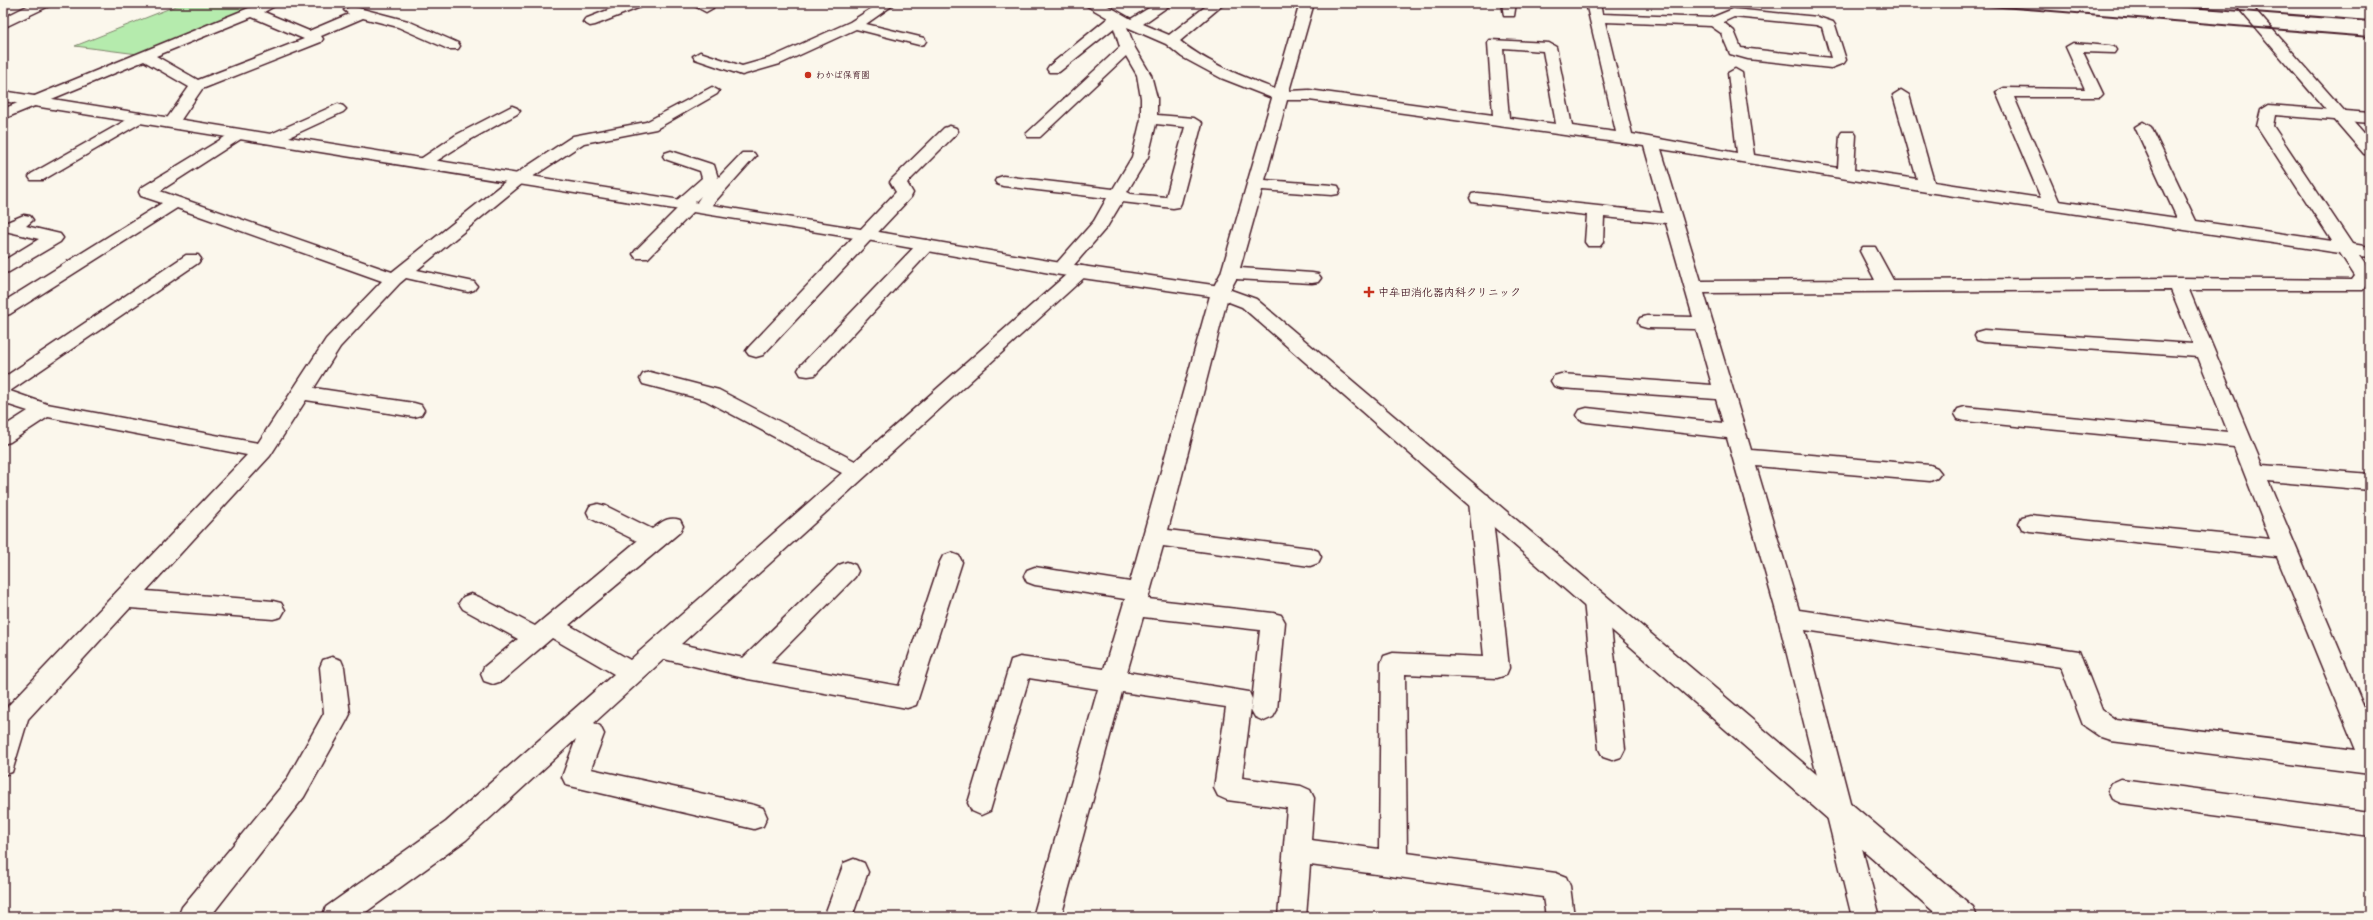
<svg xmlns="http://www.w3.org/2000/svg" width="2373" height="920" font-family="Pangolin,'Klee One',sans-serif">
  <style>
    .green { fill: #b5ebad; stroke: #80856c }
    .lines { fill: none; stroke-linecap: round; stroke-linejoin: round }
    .minor-casing { stroke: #4a1f2b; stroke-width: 3 }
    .tertiary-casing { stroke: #4a1f2b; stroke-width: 3 }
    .minor { fill: #fbf7ec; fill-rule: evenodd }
    .tertiary { fill: #fbf7ec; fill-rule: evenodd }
    .rail { stroke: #4a1f2b; stroke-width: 2 }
    .poi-dot { fill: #c8321e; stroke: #fbf7ec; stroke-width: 1.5 }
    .labels { text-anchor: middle; stroke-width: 3.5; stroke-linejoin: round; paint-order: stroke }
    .far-poi-label { font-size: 9px; font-weight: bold; fill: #4a1f2b; stroke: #fbf7ec; text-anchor: start }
    .poi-label { font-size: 11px; font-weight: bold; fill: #4a1f2b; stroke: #fbf7ec; text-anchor: start }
  </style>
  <rect width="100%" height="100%" fill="#fbf7ec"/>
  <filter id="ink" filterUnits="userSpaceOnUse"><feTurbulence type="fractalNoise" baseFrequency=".025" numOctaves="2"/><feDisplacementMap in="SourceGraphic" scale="8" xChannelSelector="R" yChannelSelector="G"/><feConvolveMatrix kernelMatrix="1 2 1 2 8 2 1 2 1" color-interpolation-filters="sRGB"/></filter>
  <g filter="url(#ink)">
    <path class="green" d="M183,3h84l-129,51 -63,-8z"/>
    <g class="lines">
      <g class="minor-casing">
        <path id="minor" d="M261,3h19l-16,9 45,19 40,-17 -5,-4 7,-4 57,15 50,22 2,3 -2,3h-10l-50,-22 -35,-9 -42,18 2,3 -2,3 -119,47 -26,38h-10l-3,-3 26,-37 -45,-26 -141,58v-10zM252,17l52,22 -106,41 -42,-24z
          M626,3h19l-2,3 -48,19 -5,1 -7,-4 2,-3z
          M689,3h18l6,5 -7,4z
          M880,3h16l-30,21 58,14 2,3 -2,3 -5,1 -63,-16 -76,35 -38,11 -47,-16 -2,-3 7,-4 42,14 28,-8 80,-36z
          M1082,3h21l28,16 26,-16h16l-30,21 26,11 41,-32h15l-45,38c28,23 62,35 95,48l25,-86h14l-25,88 20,-1 184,25 -5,-72 2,-3 59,3 7,4 16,79 44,6 -30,-129h14l2,11 109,4 22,-9 85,8 15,5 2,3 11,35 -2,3 -13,5 -83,-9 -18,-5 -9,-21 -10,-7 -106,-4 27,112 105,19 -9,-80 7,-4 7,4 12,82 84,13 2,-33 2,-3h12l2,3 -2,35 63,9 -24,-84 8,-5 8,5 25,87 107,16 -45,-106 8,-4 81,1 -19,-42 7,-4 36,3 5,1 2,3 -2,3 -31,-1 20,42 -3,3h-86l45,104 118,17 -42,-91 8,-5 8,5 45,94 136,20 -75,-115 4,-16 8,-5 101,8v10l-95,-8 -2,11 79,118 18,3v10l-11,-1c10,13 14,19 4,34h-174l73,175 108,9v16l-102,-9 102,241v52l-259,-33 -9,-3 -19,-13 -22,-58 -256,-37 75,287h-28l-74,-299 -51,-180 -140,-16 -7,-2 -3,-5 3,-5 7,-2 136,15 -7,-24 -155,-11 -7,-2 -3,-5 3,-5 7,-2 151,11 -16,-56 -49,-1 -7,-2 -2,-4 2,-4 7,-2 46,1 -27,-94 -62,-6 -1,25 -3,4h-12l-3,-4 2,-27 -109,-12 -6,-1 -2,-4 2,-4 6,-1 185,20 -19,-67 -335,-46h-22l-22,80 67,5 6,1 2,4 -2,4 -6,1 -70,-5 -22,78 72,5 6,1 3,4 -3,4 -6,1 -76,-4 -7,13 -61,238 142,18 8,3 3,6 -3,6 -8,3 -147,-20 -15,53 125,14 8,2 4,7 -8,88 -4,7 -9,4 -9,-4 -4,-7 9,-80 -117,-13 -16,55 122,20 3,7 -10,79 59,8 9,4 4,8 -3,42 68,9 2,-186 3,-7 9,-3 91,4 -15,-156 3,-6 8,-2 8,2 3,6 18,167 -3,7 -9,3 -92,-4 2,179 149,20 10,4 4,9 4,31h-28l-3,-20 -233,-32 -4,52h-28l9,-109 -60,-8 -9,-4 -4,-8 12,-81 -104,-15 -61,225h-28l65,-228 -69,-11 -39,133 -9,4 -9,-4 -4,-8 43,-143 9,-3 84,12 21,-70 -90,-14 -8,-3 -3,-6 3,-6 8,-3 95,15 81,-290 10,-19 51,-175 -51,-20 -39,-21 -16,-13 -39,-17 8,21 16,27 6,23v17l37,3 8,5 -21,80 -2,4 -6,1 -51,-6 -15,25 -40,46h-12l-3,-4 3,-4 39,-44 13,-23 -104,-12 -6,-2 -2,-3 2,-3 6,-2 110,13 19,-32 9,-38v-21l-4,-23 -11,-19 -86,81h-12l-2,-3 94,-87 -6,-19 -55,44h-10l-2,-3 2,-3 59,-48zM1734,17l82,8 6,2 9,31 -90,-10 -7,-17 -11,-9zM1503,48l40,3 13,73 -47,-6zM1156,124l29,3 -19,70 -35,-3 -4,-2 21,-35zM1661,149l266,43 413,61 15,23 -3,4 -174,-2 -285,2 -18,-33h-12l-3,4 15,29 -174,1zM2171,290l22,54 -209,-14 -7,2 -2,4 2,4 7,2 214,15 30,75 -263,-25 -7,2 -3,5 3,5 7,2 269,26 36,92 -240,-24 -8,2 -3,6 3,6 8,2 247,26 79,193 -240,-30 -14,-10 -23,-59 -280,-41 -43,-144 174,15 7,-3 4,-5 -4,-5 -7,-3 -179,-15 -47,-157z
          M1502,3h14l-2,13h-10z
          M712,87l7,4 -2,3 -61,35 -72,14 -61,40 -106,87 57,12 3,4 -3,4 -6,2 -62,-14 -6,5 -60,64 -26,41 100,15 7,2 3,5 -3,5 -7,2 -108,-17 -36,56 -124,135 127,10 8,2 4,7 -4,7 -8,2 -143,-11 -102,111 -16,53 -9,3v-56l5,-13 239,-251 -199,-38 -38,25 -7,2v-17l25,-16 -25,-8v-25l183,-123h12l3,4 -3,4 -188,128 37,13 211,39 68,-104 56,-58 -205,-73 -167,106 -7,2v-14l159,-99 -21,-7 -2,-4 2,-4 92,-56h12l2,3 -87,56 232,81 119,-95 62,-41 73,-14z
          M338,104l5,2 3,3 -3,3 -67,31h-12l-2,-3 2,-3z
          M512,106l5,2 3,3 -3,3 -49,27 -41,26h-12l-2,-3 43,-29z
          M139,113l5,2 3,3 -3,3 -101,59h-12l-2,-3 2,-3z
          M950,126l6,2 2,3 -2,3 -49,49 6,10 -2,4 -148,158 -7,2 -7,-2 -3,-4 3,-4 147,-155 -6,-10 2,-3 52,-51z
          M671,151l43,14 4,13 24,-25h12l2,3 -45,50h-12l-2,-4 4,-6 -6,6 2,4 -2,4 -47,48h-12l-3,-4 3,-4 41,-41 -3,-4 2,-4 26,-23 -2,-7 -35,-12 -2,-3 2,-3z
          M24,215l6,1 3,4 -7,6 34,8 3,4 -3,4 -51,30 -6,1v-12l36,-22 -34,-8 -2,-3 2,-5z
          M926,240l6,1 3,4 -3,4 -117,126 -7,1 -7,-1 -3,-5 3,-5 119,-124z
          M1081,266l6,1 3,4 -3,4 -406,369 62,14 96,-93 8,-3 8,3 3,6 -3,6 -85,86 129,23 41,-124 3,-6 8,-3 8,3 3,6 -46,143 -9,3 -159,-29 -84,-20 -70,64 6,3 4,8 -13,35 163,36 9,3 4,9 -4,9 -9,3 -188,-44 -4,-8 14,-38 -110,101 -107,77h-37l4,-10 120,-85 168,-148 -62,-36 -50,43 -9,3 -9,-3 -3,-7 3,-7 34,-28 -55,-30 -4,-6 4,-6 8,-3 8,3 56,29 102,-85 -47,-23 -3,-6 3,-6 8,-2 8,2 46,23c10,-7 16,-13 28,-9l3,6 -3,6 -111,93 61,35 212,-187 -137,-73 -62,-16 -3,-5 3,-5 7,-2 69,18 136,71 220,-194z
          M1596,592l8,3 4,6 17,148 -4,8 -9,3 -9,-3 -4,-8 -15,-148 4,-6z
          M332,657l9,3 3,7 6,47 -4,8 -42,75 -94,120h-32l4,-10 104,-126 38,-68 -4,-46 3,-7z
          M2121,779l249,33v24l-249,-33 -9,-4 -4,-8 4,-8z
          M854,859l10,4 4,9 -16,45h-28l20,-54z"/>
      </g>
      <g class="tertiary-casing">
        <path id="tertiary" d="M33,3h18l-2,3 -46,22v-10z
          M2234,3h15l121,137v15l-6,-1z
          M3,91l864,139 194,33 159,23 36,13 717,608 4,10h-37l-698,-610 -26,-10 -155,-22 -194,-35 -864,-139z"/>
      </g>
      <use href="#minor" class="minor"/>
      <use href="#tertiary" class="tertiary"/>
      <path class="rail" d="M1952,3l418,34
        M2137,3l233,18"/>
    </g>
  </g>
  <g class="poi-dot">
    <circle cx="808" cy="75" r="4"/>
    <path d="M1367 286h4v4h4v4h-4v4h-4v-4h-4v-4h4z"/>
  </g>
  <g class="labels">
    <g class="far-poi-label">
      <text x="816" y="78">わかば保育園</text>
    </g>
    <g class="poi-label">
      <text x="1378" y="296">中牟田消化器内科クリニック</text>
    </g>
  </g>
  <rect width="2373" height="920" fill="none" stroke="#fbf7ec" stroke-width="16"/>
  <rect x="8" y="8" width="2357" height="904" fill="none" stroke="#4a1f2b" stroke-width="1.5" filter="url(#ink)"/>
</svg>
